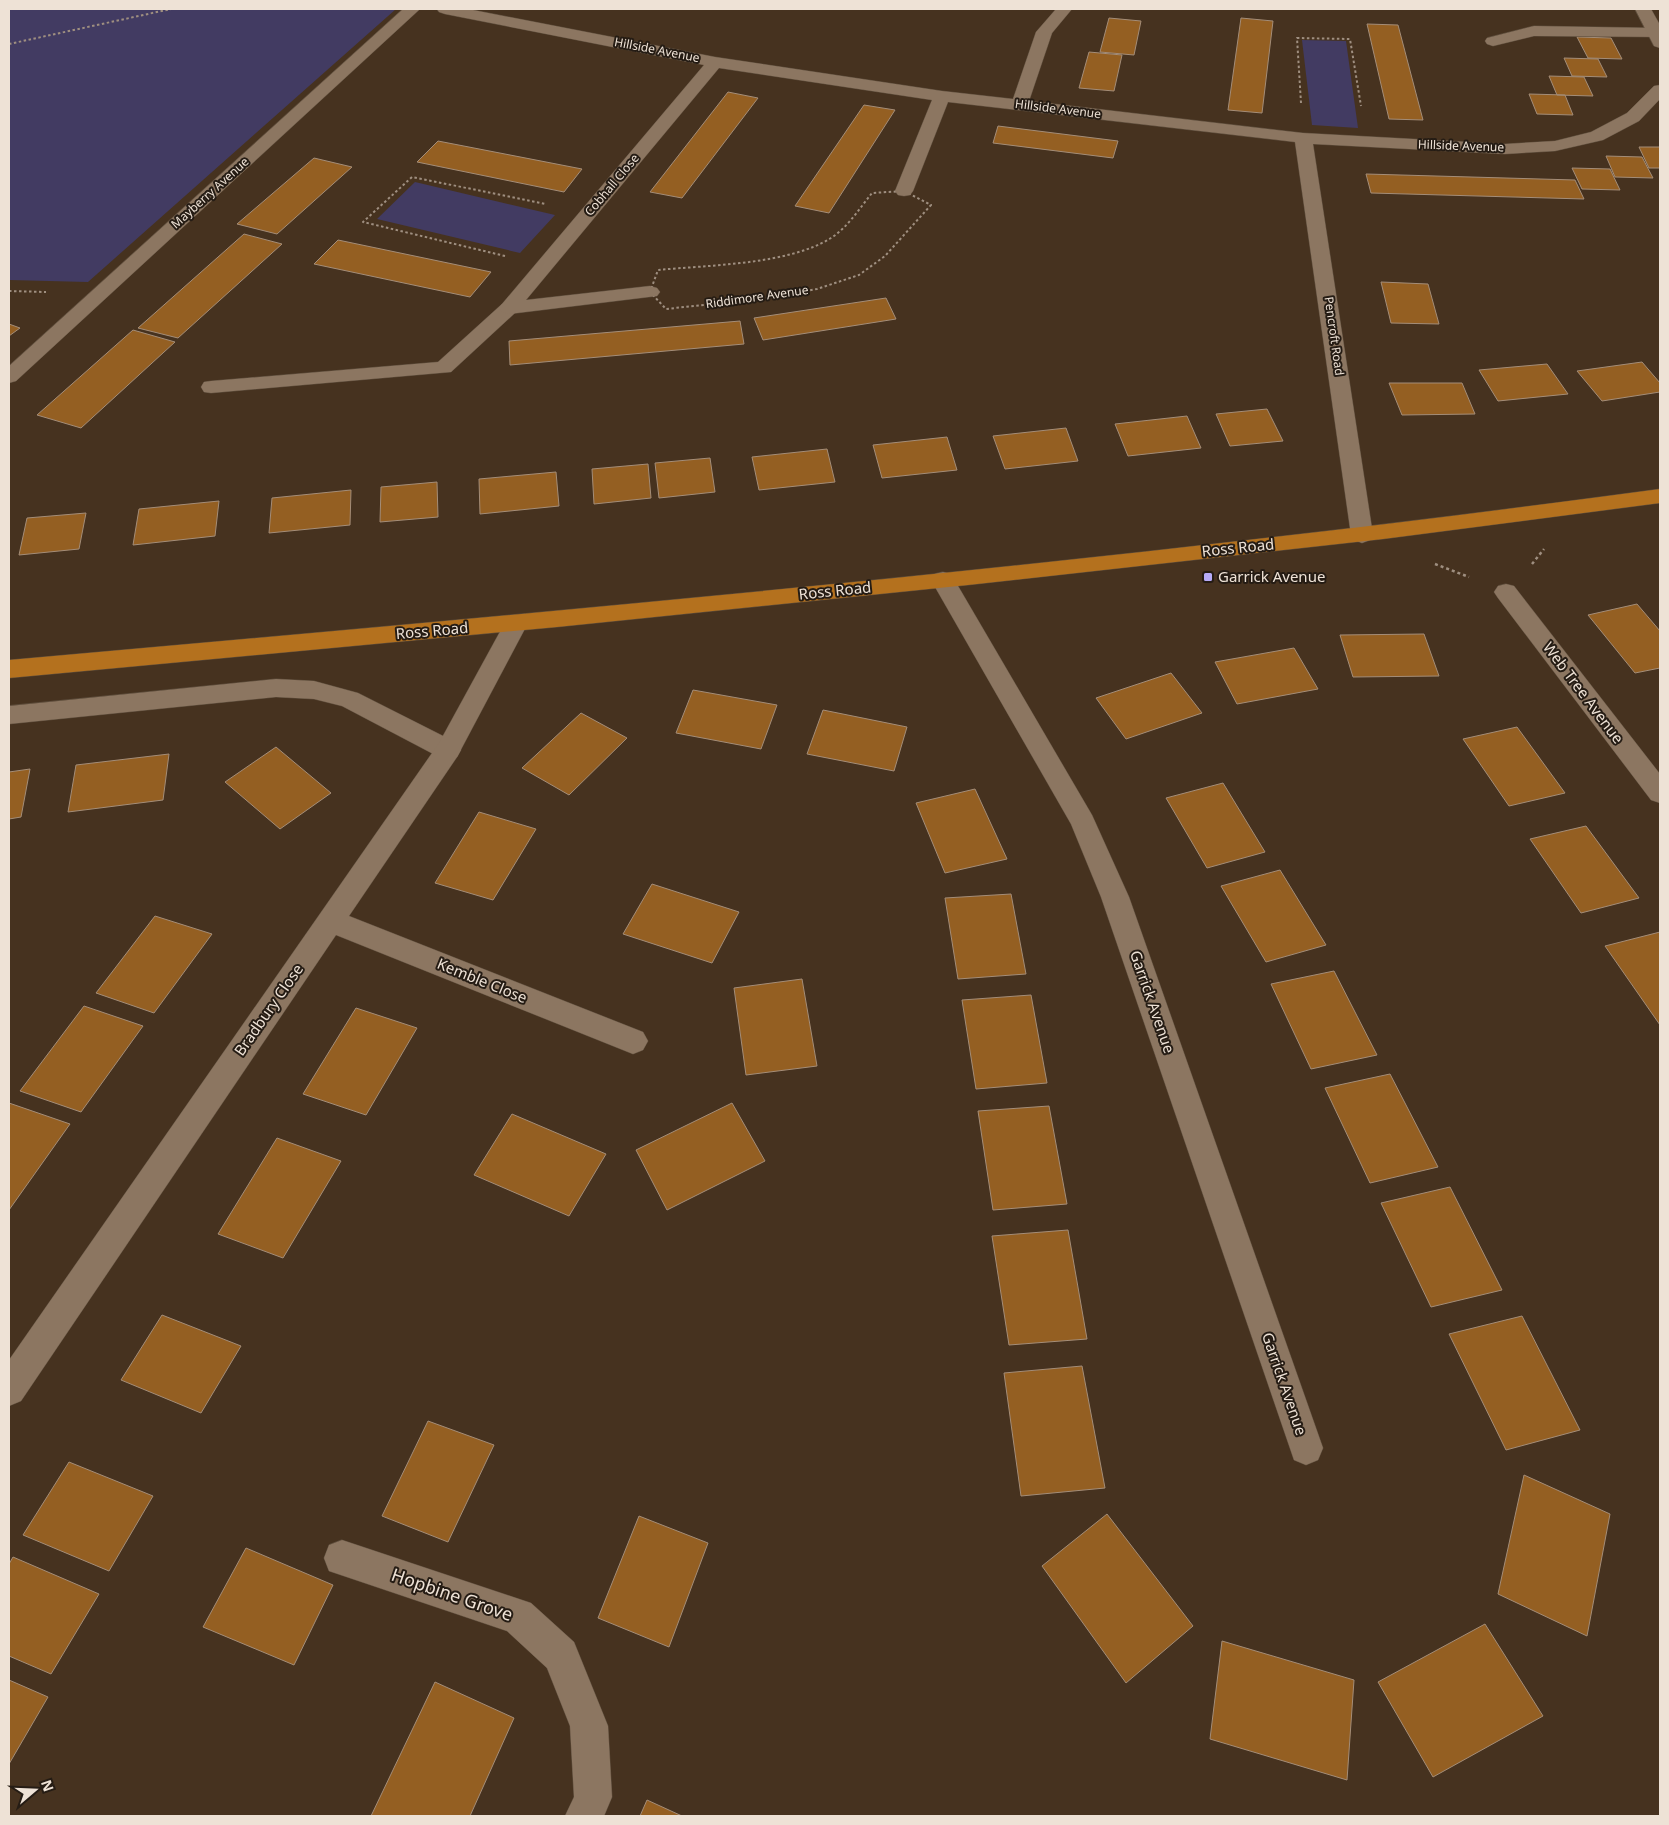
<svg xmlns="http://www.w3.org/2000/svg" width="1669" height="1825" font-family="'Noto Sans',sans-serif">
  <style>
    .green { fill: #423b62 }
    .building { fill: #945f22; stroke: #a48d78 }
    .lines { fill: none; stroke-linecap: round; stroke-linejoin: round }
    .lane-casing { stroke: #5e4e3d; stroke-width: 1 }
    .street-casing { stroke: #5e4e3d; stroke-width: 1 }
    .highway-casing { stroke: #5e4e3d; stroke-width: 1 }
    .path-far1 { stroke: #9f8f80; stroke-width: 2; stroke-dasharray: 2.5 2.5; stroke-linecap: butt }
    .path { stroke: #9f8f80; stroke-width: 2.5; stroke-dasharray: 3 3; stroke-linecap: butt }
    .lane { fill: #8c7661; fill-rule: evenodd }
    .street { fill: #8c7661; fill-rule: evenodd }
    .highway { fill: #b4711e; fill-rule: evenodd }
    .poi-dot { fill: #b7abf8; stroke: #251c14; stroke-width: 2 }
    .labels { text-anchor: middle; stroke-width: 4; stroke-linejoin: round; paint-order: stroke }
    .far-street-label { font-size: 12px; fill: #eee2d6; stroke: #251c14 }
    .street-label { font-size: 15px; fill: #eee2d6; stroke: #251c14 }
    .poi-label { font-size: 15px; fill: #eee2d6; stroke: #251c14; text-anchor: start }
    .near-street-label { font-size: 18px; fill: #eee2d6; stroke: #251c14 }
  </style>
  <rect width="100%" height="100%" fill="#46321f"/>
  <path class="green" d="M9,9h387l-308,273 -79,-2z
    M1302,40l44,1 12,87 -46,-3z
    M415,182l140,33 -35,38 -143,-34z"/>
  <path class="building" d="M1109,18l32,3 -7,34 -34,-3z
    M1241,18l32,3 -11,92 -34,-3z
    M1367,24l31,1 25,95 -34,-1z
    M1577,37l34,1 11,21 -34,-1z
    M1089,52l33,3 -8,36 -35,-3z
    M1564,58l34,1 9,18 -35,-1z
    M1549,76l35,1 9,19 -36,-1z
    M728,92l30,6 -76,100 -32,-6z
    M1529,94l36,1 8,20 -36,-1z
    M864,105l31,5 -66,103 -34,-7z
    M998,126l120,15 -5,17 -120,-15z
    M438,141l144,28 -18,23 -147,-30z
    M1639,147h21v21h-11z
    M1606,156l36,1 11,21 -38,-1z
    M314,158l38,9 -75,67 -40,-10z
    M1572,168l38,1 10,21 -38,-1z
    M1366,174l209,6 9,19 -213,-6z
    M244,234l38,10 -104,94 -40,-10z
    M338,240l153,32 -21,25 -156,-33z
    M1381,282l47,2 11,40 -48,-1z
    M886,298l10,21 -133,21 -9,-22z
    M740,321l4,23 -234,21 -1,-24z
    M9,324l11,4 -11,8z
    M133,330l42,12 -94,86 -44,-13z
    M1642,362l18,21v9l-58,9 -25,-30z
    M1547,364l21,30 -70,7 -19,-31z
    M1389,383h73l13,31 -73,1z
    M1267,409l16,32 -53,5 -14,-32z
    M1187,416l14,32 -73,8 -13,-32z
    M1066,428l12,33 -73,8 -12,-33z
    M947,437l10,33 -75,8 -9,-33z
    M827,449l8,33 -76,8 -7,-33z
    M710,458l5,34 -56,6 -4,-35z
    M648,464l3,34 -57,6 -2,-35z
    M556,472l3,34 -79,8 -1,-35z
    M437,482l1,35 -58,5 1,-35z
    M351,490l-1,35 -81,8 3,-35z
    M219,501l-4,35 -82,9 6,-36z
    M86,513l-7,36 -60,6 8,-37z
    M1637,604l23,27v37l-25,5 -47,-58z
    M1424,634l15,42 -86,1 -13,-42z
    M1294,648l24,41 -81,15 -22,-42z
    M1171,673l31,40 -76,26 -30,-41z
    M693,690l84,15 -16,44 -85,-16z
    M823,710l84,17 -13,44 -87,-17z
    M581,713l46,25 -58,57 -47,-27z
    M1517,727l48,66 -56,13 -46,-67z
    M276,747l55,46 -51,36 -55,-47z
    M169,754l-6,46 -95,12 8,-47z
    M30,769l-9,48 -12,2v-47z
    M1223,783l42,69 -58,16 -41,-70z
    M975,789l32,70 -62,14 -29,-70z
    M479,812l57,17 -43,71 -58,-17z
    M1586,826l53,72 -58,15 -51,-74z
    M1280,870l46,75 -60,17 -45,-76z
    M652,884l87,28 -27,51 -89,-29z
    M1011,894l15,80 -68,5 -13,-81z
    M155,916l57,18 -58,79 -58,-20z
    M1660,932v93l-55,-79z
    M1334,971l43,84 -66,14 -40,-85z
    M802,979l15,87 -71,9 -12,-87z
    M1031,995l16,88 -71,6 -14,-89z
    M84,1006l59,20 -62,86 -61,-21z
    M356,1008l61,20 -51,87 -63,-21z
    M1390,1074l48,93 -68,16 -45,-95z
    M9,1103l61,21 -61,86z
    M732,1103l33,58 -98,49 -31,-60z
    M1049,1106l18,98 -74,6 -15,-99z
    M512,1114l94,40 -37,62 -95,-41z
    M277,1138l64,23 -58,97 -65,-24z
    M1450,1187l52,103 -71,17 -50,-104z
    M1068,1230l19,109 -78,6 -17,-109z
    M162,1315l79,31 -40,67 -80,-33z
    M1522,1316l58,114 -74,20 -57,-116z
    M1082,1366l23,122 -84,8 -17,-123z
    M428,1421l66,24 -46,97 -66,-26z
    M69,1462l84,34 -44,75 -86,-36z
    M1524,1475l86,39 -23,122 -89,-42z
    M1107,1514l86,112 -67,57 -84,-117z
    M639,1516l69,27 -39,104 -71,-29z
    M246,1548l87,37 -39,80 -91,-38z
    M13,1557l86,37 -48,80 -42,-18v-92z
    M1485,1624l58,92 -110,61 -55,-95z
    M1222,1641l132,39 -7,100 -137,-41z
    M9,1680l39,17 -39,67z
    M435,1682l79,36 -44,98h-99z
    M647,1800l35,16h-42z"/>
  <g class="lines">
    <g class="lane-casing">
      <path id="lane" d="M1534,26l123,2 3,1v8l-126,-1 -41,10 -6,-2 -2,-3 2,-3z
        M509,302l7,2 3,4 -3,4 -65,60 -240,21 -7,-1 -3,-5 3,-5 7,-1 227,-19 64,-58z
        M276,679l38,2 44,12 99,50 4,7 -4,7 -9,3 -9,-3 -97,-51 -28,-7 -38,-2 -267,27v-18z"/>
    </g>
    <g class="street-casing">
      <path id="street" d="M403,9h17l-404,372 -7,2v-17z
        M437,9h31l247,48 227,34 71,8 23,-67 20,-23h16l-20,24 -23,68 274,32 202,11 50,-3 36,-9 36,-19 27,-27 6,-1v14l-21,22 -36,19 -48,11 -50,3 -192,-10 60,391 -3,5 -8,3 -8,-3 -3,-5 -56,-393 -347,-40 -35,89 -3,4 -6,1 -6,-1 -3,-4 37,-91 -213,-32 -193,232 124,-14 7,2 3,4 -3,4 -148,18 -7,-2 -3,-4 3,-4 202,-239 -259,-51 -6,-2z
        M1635,9h16l9,16v23l-6,-2z
        M943,572l8,2 141,241 37,82 194,551 -5,12 -12,5 -12,-5 -193,-563 -30,-73 -140,-244 4,-6z
        M1506,584l8,2 146,188v29l-9,-3 -153,-202 -4,-6 4,-6z
        M516,615l8,2 4,6 -71,134 -108,159 294,116 5,9 -5,9 -10,4 -10,-4 -287,-115 -315,466 -12,5v-46l430,-617 69,-126z
        M342,1540l189,63 43,39 34,84 4,71 -8,19h-39l9,-19 -4,-71 -23,-58 -40,-37 -178,-60 -5,-13 5,-13z"/>
    </g>
    <g class="highway-casing">
      <path id="highway" d="M1660,489v14l-277,36 -415,46 -411,42 -548,51v-18c551,-49 1103,-97 1651,-171z"/>
    </g>
    <path class="path-far1" d="M9,44l162,-35
      M1301,103l-4,-65 53,1 11,67
      M904,191l27,14 -46,51 -26,19 -42,14 -50,9 -101,11 -16,-17 8,-22c50,-5 130,-5 173,-32 16,-10 29,-30 41,-45z
      M505,256l-142,-34 49,-45 134,27
      M9,291l37,1"/>
    <path class="path" d="M1435,564l34,13
      M1532,564l12,-15"/>
    <use href="#lane" class="lane"/>
    <use href="#street" class="street"/>
    <use href="#highway" class="highway"/>
  </g>
  <rect class="poi-dot" x="1203" y="572" width="10" height="10" rx="2.5"/>
  <g class="labels">
    <g class="far-street-label">
      <text transform="translate(657 50) rotate(11)" y="4">Hillside Avenue</text>
      <text transform="translate(1058 109) rotate(7)" y="4">Hillside Avenue</text>
      <text transform="translate(1461 146) rotate(2)" y="4">Hillside Avenue</text>
      <text transform="translate(612 185) rotate(-50)" y="4">Cobhall Close</text>
      <text transform="translate(210 193) rotate(-42)" y="4">Mayberry Avenue</text>
      <text transform="translate(757 297) rotate(-8)" y="4">Riddimore Avenue</text>
      <text transform="translate(1334 336) rotate(82)" y="4">Pencroft Road</text>
    </g>
    <g class="street-label">
      <text transform="translate(1238 548) rotate(-6)" y="5">Ross Road</text>
      <text transform="translate(835 591) rotate(-6)" y="5">Ross Road</text>
      <text transform="translate(432 631) rotate(-5)" y="5">Ross Road</text>
      <text transform="translate(1583 693) rotate(53)" y="5">Web Tree Avenue</text>
      <text transform="translate(482 981) rotate(22)" y="5">Kemble Close</text>
      <text transform="translate(1152 1002) rotate(71)" y="5">Garrick Avenue</text>
      <text transform="translate(269 1010) rotate(-55)" y="5">Bradbury Close</text>
      <text transform="translate(1284 1384) rotate(71)" y="5">Garrick Avenue</text>
    </g>
    <g class="poi-label">
      <text x="1218" y="582">Garrick Avenue</text>
    </g>
    <g class="near-street-label">
      <text transform="translate(452 1595) rotate(19)" y="6">Hopbine Grove</text>
    </g>
  </g>
  <rect width="1669" height="1825" fill="none" stroke="#eee2d6" stroke-width="20"/>
  <g transform="translate(35 1790) rotate(71)" stroke="#251c14" stroke-width="4" paint-order="stroke">
  <path d="M0-4L9 19L0 12L-9 19Z" fill="#eee2d6"/>
  <text y="-8" font-size="14" font-weight="bold" text-anchor="middle" fill="#eee2d6">N</text>
  </g>
</svg>
